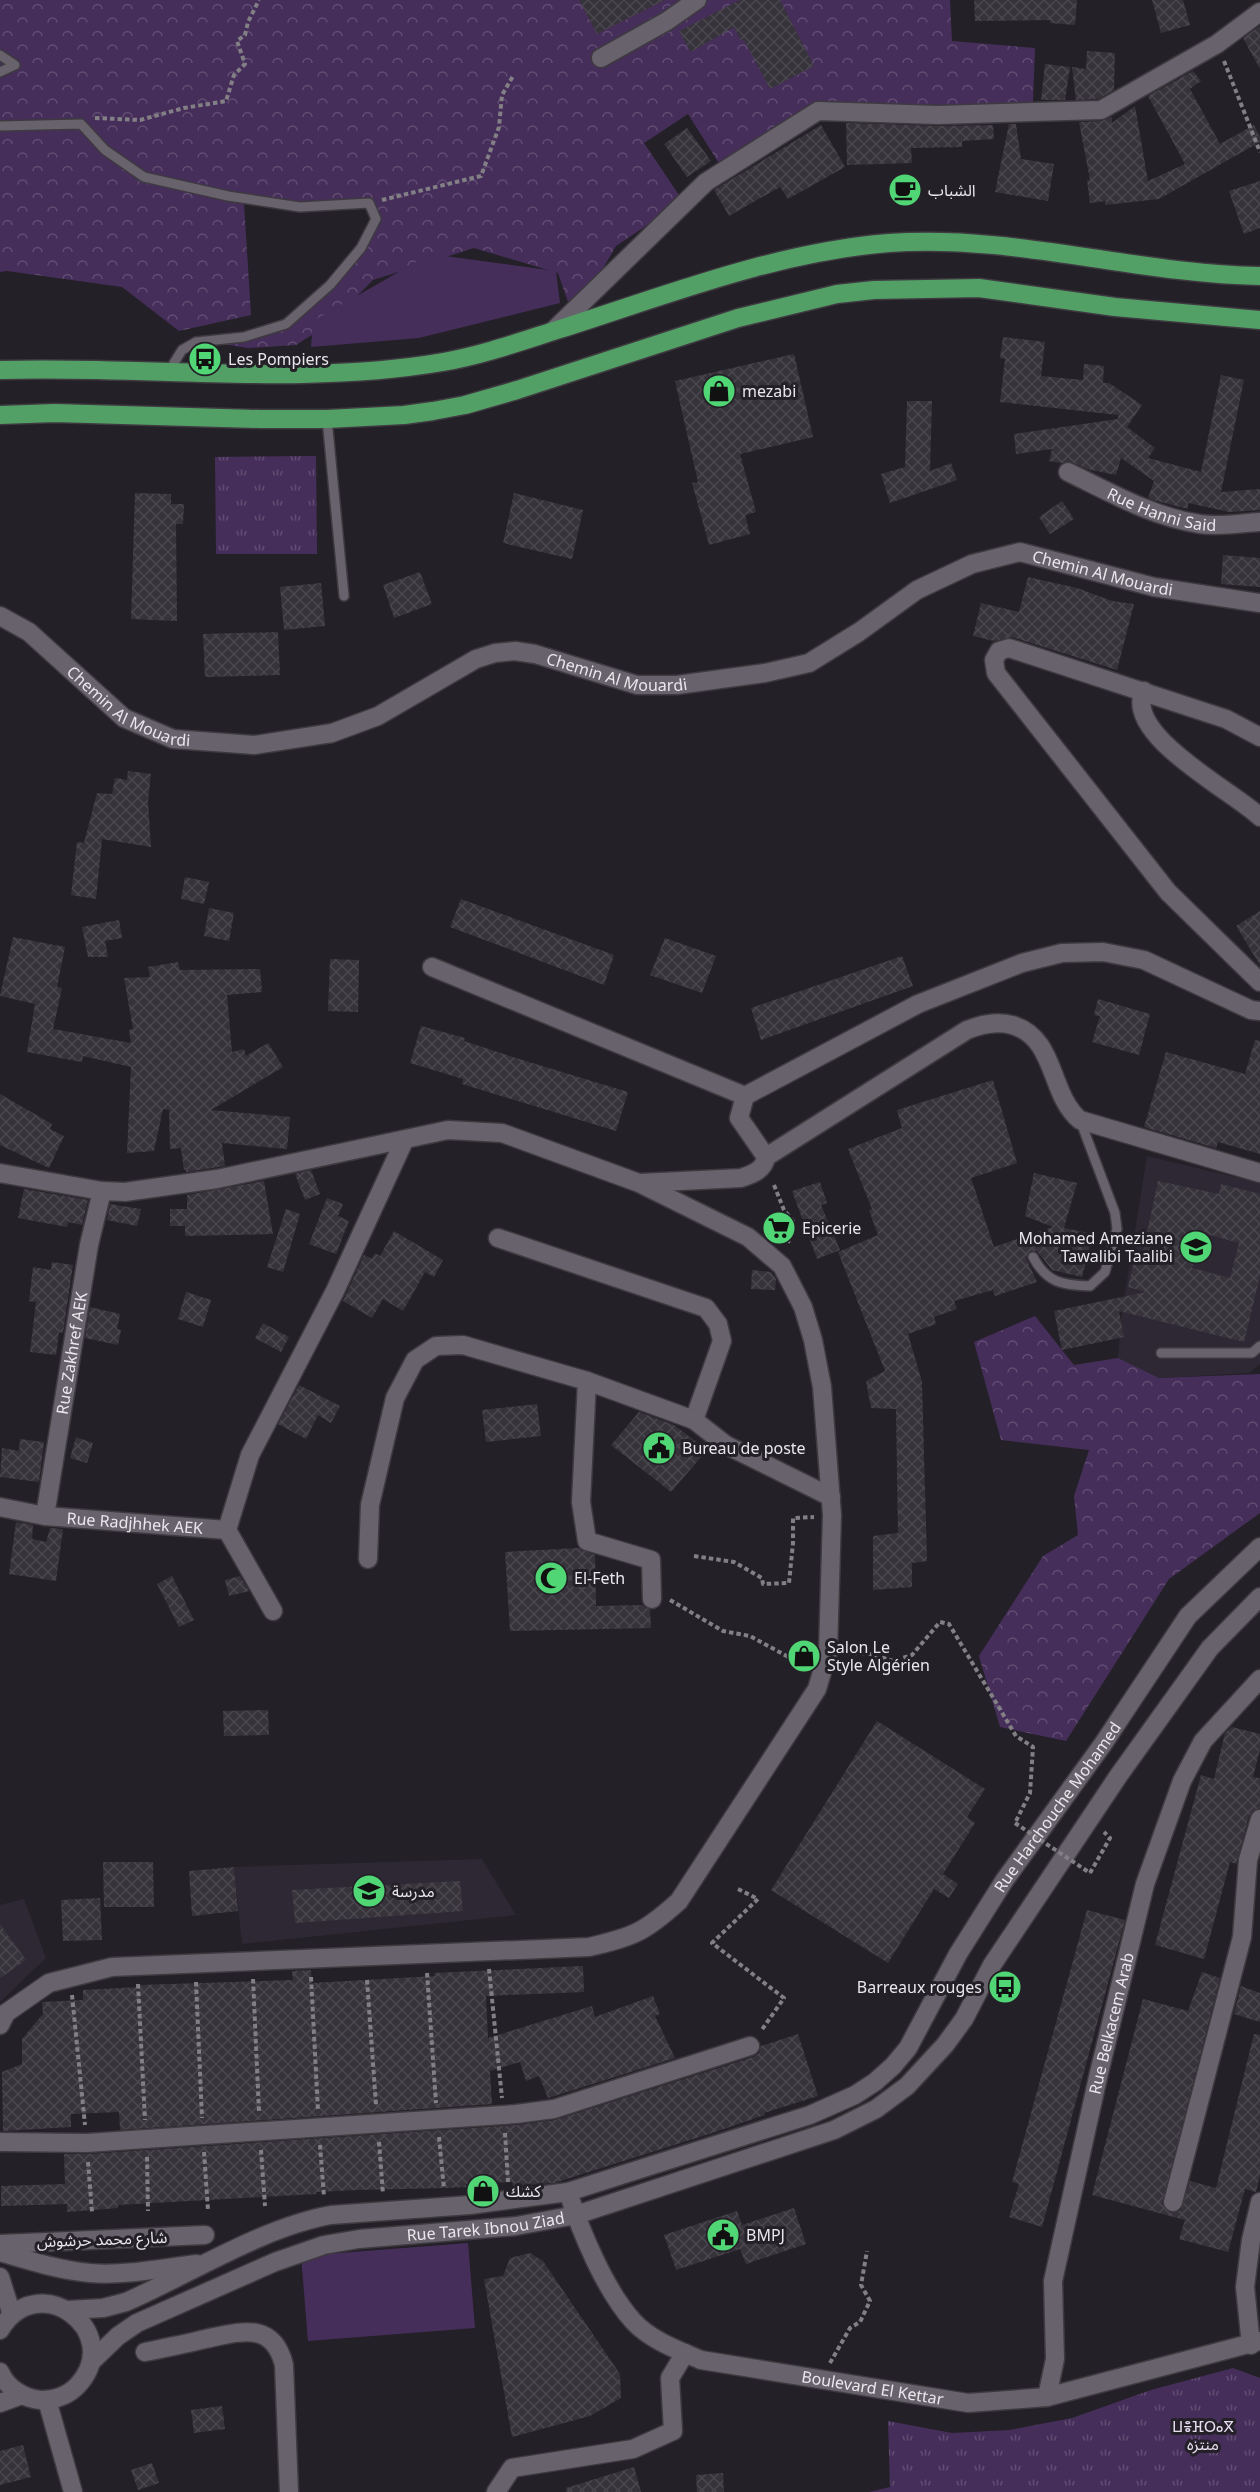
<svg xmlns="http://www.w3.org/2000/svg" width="1260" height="2492" font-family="'Noto Sans','Noto Sans Arabic','Noto Sans Tifinagh',sans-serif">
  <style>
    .built { fill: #2e2834 }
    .forest { fill: url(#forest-crowns) }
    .park { fill: url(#park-tufts) }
    .pitch { fill: #462e5a }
    .building { fill: url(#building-cross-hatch); fill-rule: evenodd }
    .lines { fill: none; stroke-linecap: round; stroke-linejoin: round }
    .service-casing { stroke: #3e3a40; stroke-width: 12 }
    .minor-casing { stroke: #3e3a40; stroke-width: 21 }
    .tertiary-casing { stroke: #3e3a40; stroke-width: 21 }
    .trunk-casing { stroke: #3e3a40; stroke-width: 21 }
    .path { stroke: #827f85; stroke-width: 4; stroke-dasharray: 4.5 3; stroke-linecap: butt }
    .service { stroke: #67626b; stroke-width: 9 }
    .minor { stroke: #67626b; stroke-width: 18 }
    .tertiary { stroke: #67626b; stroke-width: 18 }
    .trunk { stroke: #52a066; stroke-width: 18 }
    .path-bridge { stroke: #827f85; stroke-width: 4; stroke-dasharray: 4.5 3; stroke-linecap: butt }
    .labels { text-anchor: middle; stroke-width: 6; stroke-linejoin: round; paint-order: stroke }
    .poi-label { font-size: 16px; fill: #eae7ec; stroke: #232027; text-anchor: start }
    .street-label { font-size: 16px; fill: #eae7ec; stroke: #232027 }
    .park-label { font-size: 16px; fill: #e9dff3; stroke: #232027 }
  </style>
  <defs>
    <pattern id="forest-crowns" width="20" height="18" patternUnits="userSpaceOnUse" patternTransform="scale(1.5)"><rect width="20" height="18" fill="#462e5a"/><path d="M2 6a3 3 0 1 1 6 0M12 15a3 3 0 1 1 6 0" fill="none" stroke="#614c72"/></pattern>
    <pattern id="park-tufts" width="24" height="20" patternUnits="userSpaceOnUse" patternTransform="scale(1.5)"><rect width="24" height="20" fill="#462e5a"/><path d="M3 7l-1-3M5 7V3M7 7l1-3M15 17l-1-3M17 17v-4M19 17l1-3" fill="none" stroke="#614c72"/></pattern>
    <pattern id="building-cross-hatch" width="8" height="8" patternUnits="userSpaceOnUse" patternTransform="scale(1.5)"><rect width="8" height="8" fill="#37333b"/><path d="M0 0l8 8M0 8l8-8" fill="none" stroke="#4a474e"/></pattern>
  </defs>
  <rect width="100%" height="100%" fill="#232027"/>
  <path class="built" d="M1147,1156l113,27v181l-11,9 -90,5 -41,-20 4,-46z
    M482,1859l34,56 -274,29 -8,-77z
    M24,1899l22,59 -46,44v-97z"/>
  <path class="forest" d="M0,0h950l2,41 83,7 -2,54 -227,18 -86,45 -32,-51 -44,29 39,58 -67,45 -29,50 -18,9 -11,-32 -84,-25 -101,32 -44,44 -33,21 -48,3 -38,-6 -1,-5 39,-5 58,-22 37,-33 34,-50 -1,-20 -132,-4 7,112 -72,16 -57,-44 -115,-16 -7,1z
    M1035,1316l39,49 44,-7 41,20 101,-4v139l-91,66 -103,162 -66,-14 -21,-71 64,-100 35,-21 -4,-39 15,-46 -88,-10 -27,-98z"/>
  <path class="park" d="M316,456l1,98h-101l-1,-97z
    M1233,2368l27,10v114h-391l21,-5 -2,-66 64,12 58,-3 62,-12 79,-28z"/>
  <path class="pitch" d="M430,254l126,17 4,32 -141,35 -108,9 2,-26z
    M468,2243l7,85 -167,13 -7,-85z"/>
  <path class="building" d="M579,0h86l-68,34z
    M740,0h40l34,66 -44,23 -26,-49 -3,1 -7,-14 -43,25 -12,-21z
    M974,0h103l-2,25 -25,-2v-3l-75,1z
    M1152,0h31l7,25 -29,8z
    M1260,26v43l-17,-31z
    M1087,51l28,2 -1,37 -16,9 -22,1 -4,-33 14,2z
    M1045,64l25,3 -5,33h-24z
    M1193,71l8,10 -11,8 30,55 34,-19 6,12v5l-101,57 -54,6 1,-4 -16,2 -3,-23h3l-11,-58 22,-1 11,-4v6l23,-17 13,75 37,-17 -37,-68z
    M846,123l92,3 55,-1 1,14 -32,2v6l-51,1 1,15 -65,2z
    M1009,124h7l5,35 33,5 -6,37 -53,-9z
    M821,125l24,42 -57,32 -8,-12 -51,29 -15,-26z
    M687,128l24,33 -24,16 -23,-33z
    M1260,181v47l-16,6 -15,-43z
    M1003,337l42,5 -4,34 42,4 1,-16 20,2 -1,17h6l33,22 -15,22 28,21 -7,10 53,14 20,-97 23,5 -23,112 39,-3v21l-31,2 -41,-9v6l-35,-9 -5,-2 6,-17 -33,-23 -5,17 -29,-6 -15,-7 -11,1 -12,-2 3,-12 -36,5 -2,-20 104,-15v-4l-118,-13 5,-43 -5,-1z
    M794,354l19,83 -73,17 16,58 -11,3 5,19 -41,11 -17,-62 6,-1 -23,-101z
    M907,401h25l-2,70 21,-8 6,17 -67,23 -9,-29 24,-7z
    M135,493l36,1v10h13l-1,20h-7l1,97 -46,-2z
    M514,493l69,17 -11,49 -69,-16z
    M1062,501l12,18 -24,15 -11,-17z
    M1223,555l37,3v29l-39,-3z
    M420,572l12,32 -38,14 -11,-33z
    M1028,577l49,11 35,13 22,3 -17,66 -105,-33 -18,4 -21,-5 8,-33 38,9z
    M321,583l4,43 -41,4 -4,-43z
    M278,632l2,43 -75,2 -2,-43z
    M128,771l23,3 -3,27 3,46 -49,-8 -6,60 -25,-4 6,-53 7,1 13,-50 15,1 3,-16 12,2z
    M185,877l24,5 -5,22 -23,-5z
    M461,899l153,56 -10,30 -154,-58z
    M209,908l25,5 -5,28 -25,-5z
    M1260,911v54l-24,-39z
    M119,920l3,18 -17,3 3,16h-20l-6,-30z
    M13,937l52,10 -8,40 5,1 -9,41 78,14 -2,-13 4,-1 -9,-51 26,-1 -2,-10 30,-5 2,8 80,-1 2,23 -35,3 5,57 12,-3 2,7 22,-13 15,24 -72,43 79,7 -3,32 -65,-6 3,23 -39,6v-3l-2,1 -3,-22 -11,1 -1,-39 -6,-1 -9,42 -27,2 4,-86 -48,-11 -1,6 -55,-10 8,-48 -35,-8z
    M665,938l51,18 -14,37 -52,-18z
    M902,956l11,30 -152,54 -10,-32z
    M330,959l29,1 -1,52 -30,-1z
    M1098,999l52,15 -11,41 -47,-13 8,-26 -6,-1z
    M421,1026l44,12 -1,3 52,17 112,34 -12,39 -154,-47 1,-5 -53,-16z
    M1255,1040l5,1v113l-42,-12 -2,6 -72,-21 22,-75 79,22z
    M993,1080l24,83 -46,15 23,69 59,-20 -28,-11 9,-43 43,10 -13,45 29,6 -11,43 -30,-7 -15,-19h-7l-4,7 11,24 -42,14 -2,-6 -39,11 3,8 -23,8 2,7 -28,10 14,48 5,179 -15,2v24l-39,3v-54l25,-3 -2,-124 -25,-1 -5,-27 19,-10 -47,-119 40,-17 -9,-25 3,-1 -24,-60 54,-21 -5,-18z
    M0,1094l52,30 -2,5 14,7 -15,32 -49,-23z
    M311,1170l9,24 -15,6 -10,-26z
    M264,1181l9,53 -88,2v-10h-15v-17h17v-14z
    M1158,1181l61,13 2,-10 39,10v82l-16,66 -125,-31 5,26 -62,13 -8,-39 92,-19 -18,-5 8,-33 6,2zM1200,1232l39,11 -9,35 -38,-10z
    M820,1182l7,21 -6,2 19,45 -23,9 -25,-68z
    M24,1189l64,11 -6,25 -14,-3 -1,5 -49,-9z
    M327,1198l16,6 -5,12 11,5 -13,33 -27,-10z
    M110,1204l31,5 -4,17 -30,-6z
    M286,1209l14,5 -17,58 -16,-5z
    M394,1231l49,29 -9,17 -9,-5 -22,39 -20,-12 -11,19 -29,-17 21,-46 8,4 3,-6 5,3z
    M52,1262l21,3 -10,68 -4,-1 -3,23 -26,-3 6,-50 -7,-1 4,-34 18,3z
    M752,1270l19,2 5,7 -1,11 -24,-1z
    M186,1292l25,8 -8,27 -25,-8z
    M90,1307l30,7 -3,15 4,1 -3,15 -33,-7z
    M263,1323l26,14 -8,15 -26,-14z
    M299,1385l41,21 -9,17 -13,-8 -12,24 -28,-15z
    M537,1404l4,32 -55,6 -4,-32z
    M639,1412l35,13 33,25 -36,42 -60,-47z
    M76,1437l17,6 -6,20 -17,-5z
    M20,1439l24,3 -5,40 -39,-5 2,-29 17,3z
    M16,1522l17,3 -1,14 14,3 4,-14 13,1 -7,52 -47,-7z
    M578,1548l17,7 1,51 46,-1 8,5 1,18 -141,3 -5,-79z
    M172,1576l22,44 -15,7 -22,-43z
    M240,1576l9,15 -20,5 -4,-16z
    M268,1710l1,25 -45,1 -1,-25z
    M877,1721l108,68 -18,28 8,6 -32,51 15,10 -9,14 -15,-9 -46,74 -117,-73z
    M1232,1727l28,7v15l-7,28 7,1v30l-7,3 -4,5 -13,48 -6,-2 -26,97 -49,-14 46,-170 13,4 11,-46z
    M103,1862h50l1,45h-50z
    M234,1867l4,44 -46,5 -3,-45z
    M460,1881l3,30 -168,12 -3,-33z
    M100,1898l2,42 -39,1 -2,-41z
    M1087,1910l38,10 -83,307 -33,-10 10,-33 -7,-2z
    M0,1924l26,36 -26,18z
    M583,1966l1,26 -98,4 2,42 104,-32 3,11 58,-21 7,18 -5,2 20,42 -127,40 -9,-22 -13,5 -6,-19 -30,9 2,33 -372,26 -1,-18 -48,2v13l-68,4 -1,-59 20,-8v-25l21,-25 -1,-12 41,-2v-10l57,-3v-2l153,-5 -1,-9 19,-1 1,13 123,-7 -1,-3z
    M1202,1972l18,6 -58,226 8,9 11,-3 9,-29 26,7 38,-154 6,1v140l-4,17 -11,-3 -17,63 -49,-13 6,-19 -93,-25 51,-196 45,12z
    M1241,1986l19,7v29l-26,-8z
    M798,2034l20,62 -54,17 1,2 -56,19 -155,49 -41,3 -1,-4 -46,2v3l-19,1 -90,2 -41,2 1,2 -199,11v3l-51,4v-8l-66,2v-20l64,-2 -1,-30h24l429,-29 38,-5 198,-63 6,-4 2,-7z
    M794,2208l12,36 -60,20 -6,-15 -64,21 -12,-35 73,-24 5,14z
    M530,2253l13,8 77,113 1,24 -31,18 -78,21 -28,-158 19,-3 7,-18z
    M222,2406l3,23 -31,4 -3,-23z
    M23,2445l8,32 -31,8v-34z
    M152,2463l7,20 -21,7 -7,-20z
    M634,2467l7,25h-75v-4z
    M723,2473l1,19h-27l-1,-17z"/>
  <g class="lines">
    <g class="service-casing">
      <path id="service" d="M0,55l15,10 -15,7
        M0,126l81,-2 24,26 39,27 84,19 72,11 69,-4 7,16 -15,29 -31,37 -44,39 -42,13 -48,5 -14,8 -13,21
        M327,419l17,177
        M1033,1257c14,26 29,28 57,29l15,-14 12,-43 -2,-16 -35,-93
        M1161,1353h91l8,-7"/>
    </g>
    <g class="minor-casing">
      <g id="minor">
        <path d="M601,58l66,-37 30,-21"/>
        <path d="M553,331l153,-149 112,-71 120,4 163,-5 116,-66 43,-32"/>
        <path id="s1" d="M1068,472c43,21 85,45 132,52 20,3 41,-1 60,-2"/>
        <path d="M1144,691c-21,44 89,100 116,126"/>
        <path d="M1260,737l-34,-18 -217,-71 -10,3 -5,9 2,13 172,219 92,90"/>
        <path d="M432,967l313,129"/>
        <path d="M766,1157l201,-127c15,-6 29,-9 45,-5 45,13 37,70 68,95l180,53"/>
        <path d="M0,1173l102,18 23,1 92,-13 231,-49 54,3 137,50 109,54 34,29 21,41 10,33 9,47 10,128 -4,137 -11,37 -138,212c-34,31 -46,36 -90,46l-477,20 -63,16 -43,30 -6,12"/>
        <path d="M640,1183l101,-5c12,-4 23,-8 25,-21l-27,-39 6,-22 173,-92 104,-41 40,-10 41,-1 41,8 107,50 9,1"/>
        <path d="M498,1238l208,70 12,16 4,17 -28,79 32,25 105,52"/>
        <path id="s2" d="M0,1507l45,9 182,14"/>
        <path id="s3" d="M45,1516l44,-271 13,-54"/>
        <path d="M368,1559l2,-54 25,-107 20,-38 21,-14 27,-1 124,36"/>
        <path d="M652,1599l-1,-39 -64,-19 -6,-39 6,-121 107,39"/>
        <path d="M273,1611l-46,-81 23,-75 85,-164 69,-150"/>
        <path d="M0,2142l87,1 429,-29 38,-5 196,-63"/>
        <path id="s4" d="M568,2192c13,40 37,98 65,129 17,19 45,29 68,39l267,43 79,-6 213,-56"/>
        <path d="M1173,2202l69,-265 6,-77 12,-41"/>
        <path d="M0,2244l205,-9"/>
        <path d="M0,2277l12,38"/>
        <path d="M1251,2345l-6,-58 6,-47 9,-38"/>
        <path d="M145,2352c20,-4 40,-8 60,-13 34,-7 68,-19 79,26l5,127"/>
        <path id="s5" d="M1047,2397l8,-38 -2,-78 45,-204 47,-193 37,-103 21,-40 57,-62"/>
        <path d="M47,2400l26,92"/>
        <path d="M496,2492l16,-24 121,-19 40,-18 -3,-53 15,-25"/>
      </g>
    </g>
    <g class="tertiary-casing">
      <g id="tertiary">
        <path id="s6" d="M0,616l29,16 95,86 49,21 81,6 78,-12 46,-17 98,-57 19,-6 20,-2 20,3 102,31h40l88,-12 44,-10 50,-31 58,-42 55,-26 48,-12 134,35 106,16"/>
        <path d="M0,2252c30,9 59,18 90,21 35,3 72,-5 107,-9"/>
        <path id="s7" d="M68,2310l35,-2 23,-6c64,-28 137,-75 205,-87l139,-10 98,-13 242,-77 45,-20 20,-13 18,-16 15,-18 50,-94 46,-73 99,-137 85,-128 72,-69"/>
        <path d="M0,2330c38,-64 126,2 78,55 -10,11 -24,15 -38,15 -17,-2 -33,-12 -40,-28"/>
        <path id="s8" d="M91,2362l27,-26 19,-13 138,-61 49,-17 35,-6 157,-13 60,-11 258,-85 42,-21 31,-23 38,-41 19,-26 28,-54 127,-190 91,-127 50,-51"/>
        <path d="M0,2403l22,-8"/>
      </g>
    </g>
    <g class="trunk-casing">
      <path id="trunk" d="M0,370c147,-5 297,17 443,-8 40,-7 79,-21 117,-33 107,-34 216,-77 329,-86 125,-9 247,31 371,33
        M0,415l55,-2 204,6h68l77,-4 29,-4 32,-6 52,-15 221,-72 99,-24 37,-4 105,-2 136,19 145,13"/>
    </g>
    <path class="path" d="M1224,61l36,91
      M95,118l45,2 44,-12 42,-7 8,-26 11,-11 -8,-23 8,-6 3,-13 11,-22
      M382,200l99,-24 18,-49 3,-32 11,-19
      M774,1185l10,25 9,11 -5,22
      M694,1556l40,6 28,16 1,6 26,-1 4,-40v-25l21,-1
      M670,1600l53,31 27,5 55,30
      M845,1653l26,1 22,7 19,-6 28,-33 9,2 67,112 17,11 -3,46 -15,30
      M1090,1873l20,-35 -6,-6
      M738,1889l20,10 -46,44 72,55 -23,33
      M489,1969l13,129
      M427,1973l9,130
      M311,1977l7,134
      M253,1979l6,133
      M367,1980l9,125
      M196,1982l6,136
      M138,1984l7,136
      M72,1995l13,130
      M505,2133l3,49
      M439,2137l5,52
      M379,2142l4,52
      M320,2145l4,52
      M261,2150l4,56
      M204,2152l4,58
      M147,2157l1,54
      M88,2162l4,50
      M830,2363l20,-35 10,-6 10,-21 -9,-16 6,-34"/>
    <use href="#service" class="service"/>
    <use href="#minor" class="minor"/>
    <use href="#tertiary" class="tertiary"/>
    <use href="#trunk" class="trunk"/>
    <path class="path-bridge" d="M1015,1823l75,50"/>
  </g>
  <defs>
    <g id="cafe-disc" transform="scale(1.725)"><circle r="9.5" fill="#50d674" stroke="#232027"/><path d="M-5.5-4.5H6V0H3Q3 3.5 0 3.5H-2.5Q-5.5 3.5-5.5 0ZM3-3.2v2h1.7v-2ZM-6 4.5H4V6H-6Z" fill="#111"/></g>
    <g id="bus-disc" transform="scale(1.725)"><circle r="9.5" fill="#50d674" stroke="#232027"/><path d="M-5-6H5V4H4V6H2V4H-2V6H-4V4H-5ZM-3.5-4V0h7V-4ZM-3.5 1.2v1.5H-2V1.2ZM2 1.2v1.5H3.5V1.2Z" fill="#111"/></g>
    <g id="shop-disc" transform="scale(1.725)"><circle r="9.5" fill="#50d674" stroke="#232027"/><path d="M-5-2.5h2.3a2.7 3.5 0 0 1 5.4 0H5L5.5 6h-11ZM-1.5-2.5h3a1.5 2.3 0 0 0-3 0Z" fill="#111"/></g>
    <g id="supermarket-disc" transform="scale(1.725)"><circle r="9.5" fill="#50d674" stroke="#232027"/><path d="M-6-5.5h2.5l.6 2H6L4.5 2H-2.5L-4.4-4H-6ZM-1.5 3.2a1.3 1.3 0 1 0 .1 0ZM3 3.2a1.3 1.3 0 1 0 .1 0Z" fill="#111"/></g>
    <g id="school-disc" transform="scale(1.725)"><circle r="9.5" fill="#50d674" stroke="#232027"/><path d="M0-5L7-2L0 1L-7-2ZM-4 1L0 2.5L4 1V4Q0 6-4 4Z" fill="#111"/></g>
    <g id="civic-disc" transform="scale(1.725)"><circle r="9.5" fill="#50d674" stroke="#232027"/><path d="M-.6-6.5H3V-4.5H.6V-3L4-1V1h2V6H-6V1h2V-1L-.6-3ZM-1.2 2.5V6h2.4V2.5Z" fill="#111"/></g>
    <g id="mosque-disc" transform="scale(1.725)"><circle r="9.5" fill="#50d674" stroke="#232027"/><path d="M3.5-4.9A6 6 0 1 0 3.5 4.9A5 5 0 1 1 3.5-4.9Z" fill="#111"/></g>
  </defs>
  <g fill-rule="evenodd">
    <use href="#cafe-disc" x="905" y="190"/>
    <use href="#bus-disc" x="205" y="359"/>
    <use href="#shop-disc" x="719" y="391"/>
    <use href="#supermarket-disc" x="779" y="1228"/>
    <use href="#school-disc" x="1196" y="1247"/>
    <use href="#civic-disc" x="659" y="1448"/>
    <use href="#mosque-disc" x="551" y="1578"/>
    <use href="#shop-disc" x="804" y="1656"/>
    <use href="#school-disc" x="369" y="1891"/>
    <use href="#bus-disc" x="1005" y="1987"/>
    <use href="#shop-disc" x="483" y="2191"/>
    <use href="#civic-disc" x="723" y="2235"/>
  </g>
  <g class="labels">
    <g class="poi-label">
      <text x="928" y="196">الشباب</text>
      <text x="228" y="365">Les Pompiers</text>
      <text x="742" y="397">mezabi</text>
      <text x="802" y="1234">Epicerie</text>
      <text x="1173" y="1244" text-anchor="end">Mohamed Ameziane<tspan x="1173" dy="18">Tawalibi Taalibi</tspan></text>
      <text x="682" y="1454">Bureau de poste</text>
      <text x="574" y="1584">El-Feth</text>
      <text x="827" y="1653">Salon Le<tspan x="827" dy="18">Style Algérien</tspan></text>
      <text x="392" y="1897">مدرسة</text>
      <text x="982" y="1993" text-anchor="end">Barreaux rouges</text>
      <text x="506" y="2197">كشك</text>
      <text x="746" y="2241">BMPJ</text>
    </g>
    <g class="street-label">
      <text dy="6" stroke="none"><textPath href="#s1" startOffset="102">Rue Hanni Said</textPath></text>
      <text dy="6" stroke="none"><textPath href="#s6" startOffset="1204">Chemin Al Mouardi</textPath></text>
      <text dy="6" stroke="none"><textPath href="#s6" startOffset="682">Chemin Al Mouardi</textPath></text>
      <text dy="6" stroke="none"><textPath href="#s6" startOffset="160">Chemin Al Mouardi</textPath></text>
      <text dy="6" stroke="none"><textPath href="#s3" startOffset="165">Rue Zakhref AEK</textPath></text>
      <text dy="6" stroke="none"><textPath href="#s2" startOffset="136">Rue Radjhhek AEK</textPath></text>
      <text dy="6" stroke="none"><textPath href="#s7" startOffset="1179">Rue Harchouche Mohamed</textPath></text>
      <text dy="6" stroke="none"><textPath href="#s5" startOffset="381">Rue Belkacem Arab</textPath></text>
      <text dy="6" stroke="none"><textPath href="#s8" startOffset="426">Rue Tarek Ibnou Ziad</textPath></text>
      <text transform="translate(102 2239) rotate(-2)" y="6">شارع محمد حرشوش</text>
      <text dy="6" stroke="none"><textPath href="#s4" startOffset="398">Boulevard El Kettar</textPath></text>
    </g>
    <g class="park-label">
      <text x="1203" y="2432">ⵡⴻⴼⵔⴰⴳ<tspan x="1203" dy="18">منتزه</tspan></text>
    </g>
  </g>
</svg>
